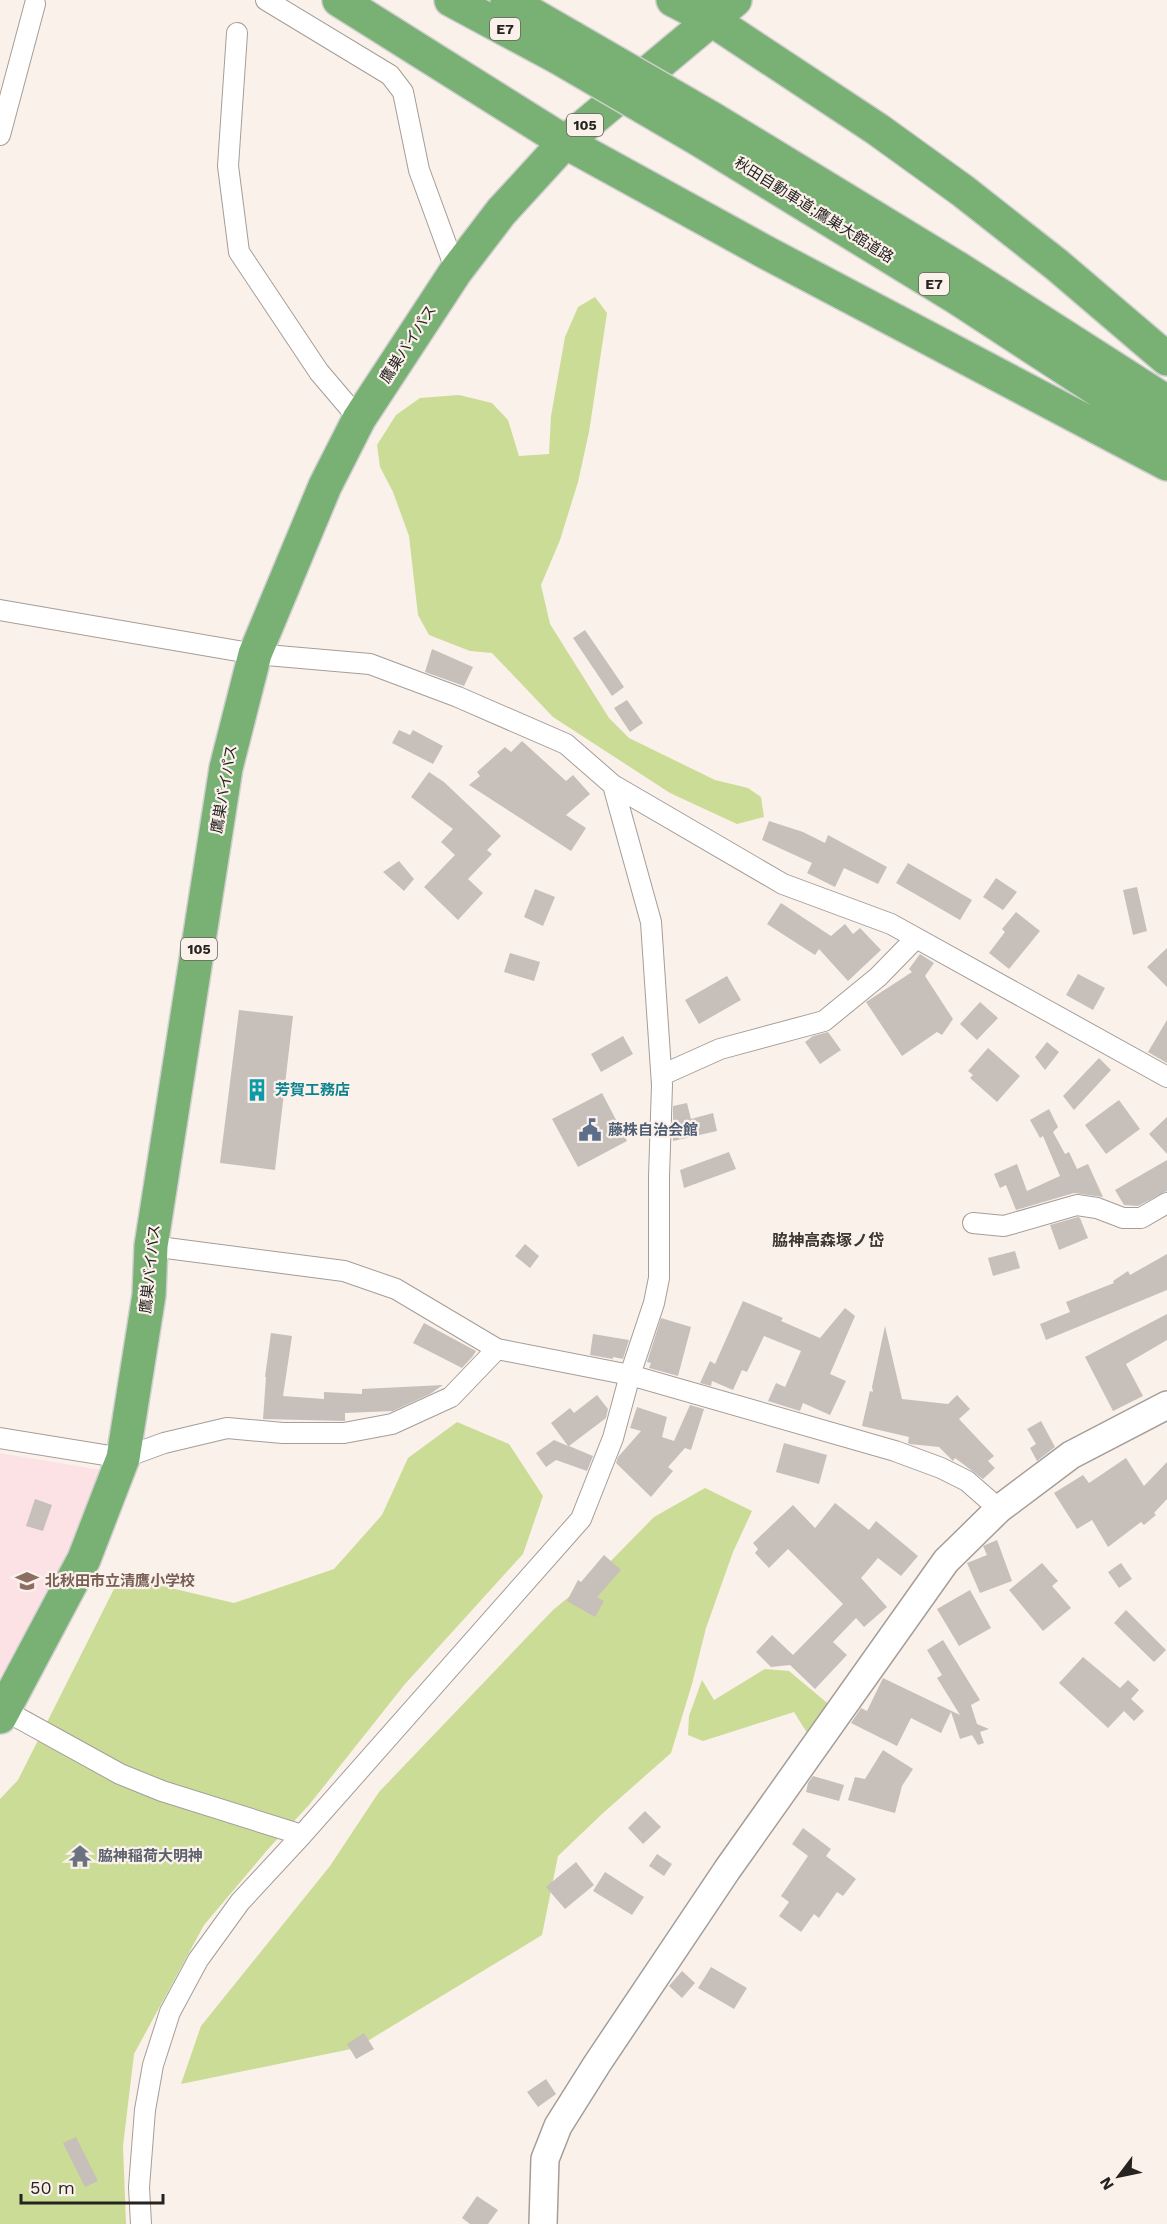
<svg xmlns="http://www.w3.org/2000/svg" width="1167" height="2224" font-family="'Work Sans','Noto Sans JP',sans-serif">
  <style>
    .education { fill: #fce1e5 }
    .green { fill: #cbdc96 }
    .building { fill: #c7bfb9 }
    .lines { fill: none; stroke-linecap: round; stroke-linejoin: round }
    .street-casing { stroke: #a59d98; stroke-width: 22 }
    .secondary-casing { stroke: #a59d98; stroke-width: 30 }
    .highway-casing { stroke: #cfcfce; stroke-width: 36 }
    .street { stroke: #fff; stroke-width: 20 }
    .secondary { stroke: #fff; stroke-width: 27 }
    .highway { stroke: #79b073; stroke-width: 33 }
    .highway-bridge-casing { stroke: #cfcfce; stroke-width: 36; stroke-linecap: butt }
    .highway-bridge { stroke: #79b073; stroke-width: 33 }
    .labels { text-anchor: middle; stroke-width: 4.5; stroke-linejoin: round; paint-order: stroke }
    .shield { fill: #faf1eb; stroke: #66615e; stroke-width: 1.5 }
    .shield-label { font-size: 14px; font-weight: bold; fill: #262321 }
    .street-label { font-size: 15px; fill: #262321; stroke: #faf1eb }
    .culture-label { font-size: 15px; font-weight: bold; fill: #0d838f; stroke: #faf1eb; text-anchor: start }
    .service-label { font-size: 15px; font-weight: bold; fill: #4e5e75; stroke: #faf1eb; text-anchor: start }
    .education-label { font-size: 15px; font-weight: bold; fill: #785e54; stroke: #faf1eb; text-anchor: start }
    .worship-label { font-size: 15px; font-weight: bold; fill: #5b616d; stroke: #faf1eb; text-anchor: start }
    .neighbourhood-label { font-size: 16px; font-weight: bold; fill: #3d3632; stroke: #faf1eb }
  </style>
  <rect width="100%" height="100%" fill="#faf1eb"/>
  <path class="education" d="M0,1453l107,18 -107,220z"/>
  <path class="green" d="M595,297l12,16 -18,119 -11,50 -18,58 -19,45 9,39 59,94 20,20 86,42 33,8 13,9 3,20 -27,7 -67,-31 -117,-76 -61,-64 -22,-2 -41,-16 -11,-20 -9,-79 -16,-44 -13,-25 -3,-22 19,-30 24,-17 39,-3 33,8 16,17 11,36 30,-2 2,-38 14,-79 13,-30z
    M457,1422l52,22 34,52 -20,58 -118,130 -96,121 -40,43 -65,77 -70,129 -11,92 3,78h-126v-425l18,-19 97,-193 39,-3 80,19 100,-34 48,-54 26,-57z
    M705,1488l47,23 -19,41 -27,76 -14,56 -21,69 -69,61 -44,42 -16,79 -186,113 -175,36 20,-58 129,-160 49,-74 174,-182 52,-43 49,-50z
    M765,1669l24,2 43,36 -23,29 -15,-24 -91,29 -15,-6 1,-19 13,-36 12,20z"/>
  <path class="building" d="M585,630l39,57 -12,9 -39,-58z
    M432,649l41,18 -9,19 -39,-14z
    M627,700l16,23 -13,9 -16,-24z
    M399,730l11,5 3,-5 30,16 -10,18 -41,-21z
    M522,741l44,40 7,-6 17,19 -24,21 20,13 -15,23 -102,-66 11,-9 -3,-4 28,-25 6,5z
    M429,772l15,10 57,54 -14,14 5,4 -24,25 15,14 -25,27 -34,-33 31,-32 -14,-13 12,-13 -42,-32z
    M769,821l34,11 22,11 3,-8 59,32 -9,17 -34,-16 -9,19 -28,-14 5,-10 -50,-23z
    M399,861l15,18 -10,12 -21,-19z
    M908,863l64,37 -12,20 -64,-37z
    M996,878l21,14 -14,18 -20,-13z
    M1137,887l10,44 -14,4 -10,-45z
    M535,889l20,8 -12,29 -19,-9z
    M781,903l50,33 14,-12 8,10 7,-6 21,22 -33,31 -29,-32 -4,6 -48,-31z
    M1016,912l24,19 -31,38 -20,-16 16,-21 -3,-3z
    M1167,948v39l-20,-20z
    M510,953l30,9 -6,19 -30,-9z
    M920,954l14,9 -9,13 28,43 -11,16 -5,-3 -35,24 -36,-54 46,-30 -3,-3z
    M1078,974l27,14 -12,22 -27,-15z
    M727,976l14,24 -42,24 -14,-24z
    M980,1002l18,16 -21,22 -17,-16z
    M239,1010l54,6 -18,154 -55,-7z
    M1167,1020v43l-19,-11z
    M828,1032l13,18 -21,14 -15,-22 8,-6z
    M623,1036l10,18 -32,18 -10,-18z
    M1047,1042l12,10 -14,18 -10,-13z
    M988,1048l32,28 -23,26 -27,-24 3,-3 -5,-4z
    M1099,1058l12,12 -37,40 -11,-14z
    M602,1093l25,48 -49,26 -26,-48z
    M1119,1100l21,29 -34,25 -21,-29z
    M687,1103l4,16 22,-6 4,18 -44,10v-35z
    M1049,1109l9,18 -5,5 12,22 4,-2 8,17 11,-5 15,33 -29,-4 -58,17 -10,-25 -6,3 -6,-14 23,-10 10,27 33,-15 -17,-40 -3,2 -10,-18z
    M1167,1117v37l-18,-20z
    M729,1152l7,17 -52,19 -4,-18z
    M1167,1160v31l-29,15 -14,-1 -9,-15z
    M1078,1217l2,1 8,20 -29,12 -9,-25z
    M525,1244l14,12 -9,12 -15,-12z
    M1015,1251l5,17 -27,8 -5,-18z
    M1167,1254v36l-121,50 -6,-16 30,-12 -4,-10 48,-19 -1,-2 15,-10 2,4z
    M743,1301l40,17 -2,3 39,17 25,-30 10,8 -25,58 16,7 -16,34 -27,-12 -3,8 -32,-10 8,-18 9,4 16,-36 -37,-15 -17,36 -5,-2 -9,20 -21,-9 -1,5 -11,-3 10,-22 5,3z
    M1167,1314v26l-41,24 17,32 -30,15 -28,-54z
    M661,1318l30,9 -13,49 -29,-8 2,-5 -4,-1z
    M424,1323l52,28 -3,5 -11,12 -49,-25z
    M885,1326l17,73 46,5 9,-9 13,14 -11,10 35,37 -6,5 7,7 -12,11 -28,-21 -2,3 -14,-14 -29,-3 -2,-1 1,-6 -47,-11 8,-35 3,1 -1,-5z
    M271,1333l21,3 -9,60 41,3v-7l38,2v-5l81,-4 -13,9 -37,17 -48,2v8l-82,-2 3,-42h-1z
    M593,1334l36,6 -6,19 -10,-2v2l-23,-4z
    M597,1395l11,14 -2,9 -37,28 24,10 -6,15 -31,-11 -10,7 -10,-14 18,-13 14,6 -17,-23 19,-15 4,5z
    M690,1405l14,4 -13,41 -6,-2 -17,19 5,4 -22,26 -35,-34 2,-6 23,-26 -11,-3 7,-21 30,10 -5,20 12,4z
    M1041,1421l14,26 -18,14 -7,-13 6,-4 -9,-15z
    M784,1443l43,12 -8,29 -43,-12z
    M1126,1458l18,28 23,-24v37l-13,14 2,2 -12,10 -3,-3 -33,25 -16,-27 -15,9 -23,-36 29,-18 6,8z
    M35,1499l17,6 -9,26 -17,-5z
    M835,1503l34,27 7,-9 42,35 -17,20 -23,-18 -17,20 26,29 -23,20 -8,-9 -23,24 14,13 -32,34 -25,-24 -19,2 -15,-15 16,-17 21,20 50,-51 -55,-55 -19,19 -14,-15 3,-4 -5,-6 40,-38 22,23z
    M997,1540l15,41 -32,12 -13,-30 20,-8 -4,-9z
    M604,1555l17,15 -24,27 7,4 -9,16 -28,-16 11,-21 3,2z
    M1042,1563l16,18 -6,5 19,22 -28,23 -34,-41z
    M1121,1563l11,16 -13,9 -11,-16z
    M970,1590l21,38 -32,18 -22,-37z
    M1126,1610l40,40 -12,12 -40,-39z
    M943,1640l37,60 -9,5 6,19 12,5 -9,3 4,11 -6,2 -6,-10 -12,4 -9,-27 -10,21 -30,-15 -14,28 -46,-23 10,-15 6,3 16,-33 77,37 -23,-37 5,-3 -15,-25z
    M1083,1657l37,31 8,-8 11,10 -8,9 13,12 -10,10 -10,-10 -16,17 -49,-45z
    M883,1750l30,19 -11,17 -7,27 -47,-13 7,-23 10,2z
    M813,1776l31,9 -5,16 -33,-9 2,-9z
    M645,1811l16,16 -18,17 -15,-16z
    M803,1828l28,21 -5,7 30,23 -13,17 -6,-4 -18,26 -5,-4 -13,18 -22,-16 10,-14 -8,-6 27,-40 -16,-12z
    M74,1845l17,5 -5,16 -17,-5z
    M657,1854l15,10 -8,12 -15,-10z
    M576,1862l18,23 -29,24 -19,-22z
    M605,1872l39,25 -12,18 -39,-24z
    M711,1967l36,21 -13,21 -36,-21z
    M682,1971l13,12 -13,15 -13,-12z
    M364,2033l10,16 -18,10 -9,-15z
    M546,2079l10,15 -18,13 -11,-15z
    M76,2137l22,44 -13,6 -22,-44z
    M477,2196l21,14 -10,14h-18l-8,-6z"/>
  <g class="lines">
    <g class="street-casing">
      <path id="street" d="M266,0l124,75 13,17 16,78 37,101
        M237,33l-9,133 11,86 80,120 40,47
        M0,135l35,-131
        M0,610l255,44 115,10 88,33 108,47 47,41 170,99 108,40 276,153
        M662,1075l58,-26 104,-28 54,-44 38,-39
        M973,1223l31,3 73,-21 20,3 26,10h18l26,-15
        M151,1246l193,25 52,18 101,60 133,26 265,76 46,17 26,13 32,28
        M0,1438l123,20 41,-15 63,-15 56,5h61l48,-9 59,-27 46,-48
        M4,1710l116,64 42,17 140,44
        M141,2224l-2,-37 6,-77 8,-45 17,-53 28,-52 42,-58 62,-67 279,-316 32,-81 17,-63 24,-72 5,-25v-101l3,-92 -11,-163 -38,-137"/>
    </g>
    <g class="secondary-casing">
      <path id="secondary" d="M543,2224l2,-65 13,-33 39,-62 130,-194 219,-309 53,-52 72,-54 96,-50"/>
    </g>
    <g class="highway-casing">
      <path id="highway" d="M339,0l226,142 202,111 400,211
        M451,0l108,58
        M507,0l66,38
        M673,0l39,20 165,109 86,62 94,74 110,94
        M713,119l243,148 211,135
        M698,139l259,159 210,137
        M0,1717l84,-158 39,-101 26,-163 2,-49 75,-478 29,-114 70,-168 34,-67 97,-148 45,-59 64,-70 170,-142"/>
    </g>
    <use href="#street" class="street"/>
    <use href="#secondary" class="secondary"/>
    <use href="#highway" class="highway"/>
    <g class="highway-bridge-casing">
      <path id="highway-bridge" d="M573,38l140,81
        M559,58l139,81"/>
    </g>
    <use href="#highway-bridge" class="highway-bridge"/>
  </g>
  <defs>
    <g id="building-bare" transform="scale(1.8)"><path d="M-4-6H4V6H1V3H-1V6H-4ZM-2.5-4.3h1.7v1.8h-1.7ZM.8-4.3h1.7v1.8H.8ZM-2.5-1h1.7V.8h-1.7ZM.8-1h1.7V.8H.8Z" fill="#0f9aa8" stroke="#faf1eb" stroke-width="2.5" paint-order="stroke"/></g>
    <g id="civic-bare" transform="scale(1.8)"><path d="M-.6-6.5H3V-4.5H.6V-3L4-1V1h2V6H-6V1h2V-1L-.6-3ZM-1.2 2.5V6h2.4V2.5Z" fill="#5c6f8a" stroke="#faf1eb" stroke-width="2.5" paint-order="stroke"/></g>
    <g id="school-bare" transform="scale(1.8)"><path d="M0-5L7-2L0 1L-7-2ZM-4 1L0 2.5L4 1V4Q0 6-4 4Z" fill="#8d6e63" stroke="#faf1eb" stroke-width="2.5" paint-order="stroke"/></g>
    <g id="temple-bare" transform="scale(1.8)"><path d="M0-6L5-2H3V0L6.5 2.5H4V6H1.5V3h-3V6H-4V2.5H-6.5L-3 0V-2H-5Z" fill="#6b7280" stroke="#faf1eb" stroke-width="2.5" paint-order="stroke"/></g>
  </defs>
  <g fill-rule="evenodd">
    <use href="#building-bare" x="257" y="1090"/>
    <use href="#civic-bare" x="590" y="1130"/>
    <use href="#school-bare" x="27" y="1581"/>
    <use href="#temple-bare" x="80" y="1856"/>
  </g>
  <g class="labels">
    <g class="shield">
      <rect x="490" y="18" width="30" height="22" rx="4.5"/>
      <rect x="567" y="114" width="36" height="22" rx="4.5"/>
      <rect x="919" y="273" width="30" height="22" rx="4.5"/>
      <rect x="181" y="938" width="36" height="22" rx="4.5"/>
    </g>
    <g class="shield-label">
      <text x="505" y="34">E7</text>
      <text x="585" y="130">105</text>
      <text x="934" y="289">E7</text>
      <text x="199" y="954">105</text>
    </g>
    <g class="street-label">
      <text transform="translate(814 210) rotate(32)" y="5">秋田自動車道;鷹巣大館道路</text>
      <text transform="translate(408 344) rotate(-57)" y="5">鷹巣バイパス</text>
      <text transform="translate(224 789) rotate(-80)" y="5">鷹巣バイパス</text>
      <text transform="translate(150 1269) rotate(-84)" y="5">鷹巣バイパス</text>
    </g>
    <g class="culture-label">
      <text x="275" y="1095">芳賀工務店</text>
    </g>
    <g class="service-label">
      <text x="608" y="1135">藤株自治会館</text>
    </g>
    <g class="education-label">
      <text x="45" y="1586">北秋田市立清鷹小学校</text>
    </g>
    <g class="worship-label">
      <text x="98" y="1861">脇神稲荷大明神</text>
    </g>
    <g class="neighbourhood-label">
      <text x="828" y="1246">脇神高森塚ノ岱</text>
    </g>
  </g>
  <g transform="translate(1119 2176) rotate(238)" stroke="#faf1eb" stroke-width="4.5" paint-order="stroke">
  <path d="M0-4.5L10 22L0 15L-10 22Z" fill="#262321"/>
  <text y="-9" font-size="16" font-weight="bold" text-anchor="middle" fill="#262321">N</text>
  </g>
  <path d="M21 2194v9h142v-9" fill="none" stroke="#262321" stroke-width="3"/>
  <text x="30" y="2194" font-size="18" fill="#262321" stroke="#faf1eb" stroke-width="4.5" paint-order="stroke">50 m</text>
</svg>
